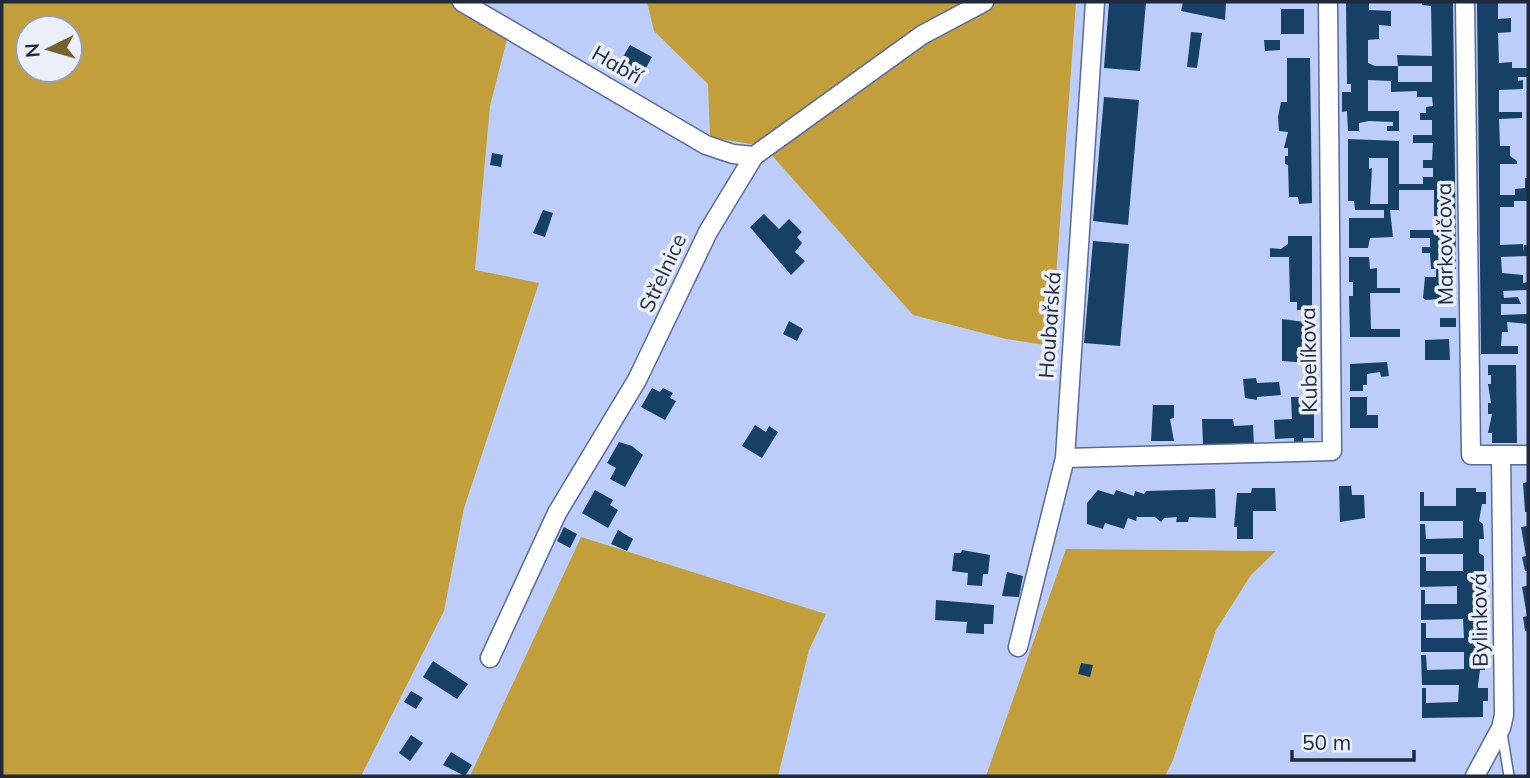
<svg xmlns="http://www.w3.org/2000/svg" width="1530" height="778" font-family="Mulish,sans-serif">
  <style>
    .green { fill: #c39f3b; fill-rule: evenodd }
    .building { fill: #164065; fill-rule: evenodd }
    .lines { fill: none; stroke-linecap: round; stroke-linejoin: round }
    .service-casing { stroke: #596a9b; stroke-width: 12 }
    .minor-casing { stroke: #596a9b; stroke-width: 21 }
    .service { stroke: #fff; stroke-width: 9 }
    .minor { stroke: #fff; stroke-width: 18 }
    .labels { text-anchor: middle; stroke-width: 7; stroke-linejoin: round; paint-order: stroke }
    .street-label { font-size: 21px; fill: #20283c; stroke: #eaeffa }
  </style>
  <rect width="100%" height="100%" fill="#bdcdf9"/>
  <path class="green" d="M2,2h452l3,7 50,30 -17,67 -15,164 64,13 -75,225 -20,103 -83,165h-359zM28,28h42v42h-42z
    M647,2h429l-25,344 -45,-7 -93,-24 -144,-163 -13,-7 -46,-8 -2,-53 -54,-53z
    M581,537l245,77 -17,36 -31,126h-308z
    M1066,549l210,2 -25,24 -35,55 -43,130 -8,16h-179z"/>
  <path class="building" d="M1109,2h37l-6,69 -36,-3z
    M1183,2h43l-1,18 -44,-9z
    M1346,2h23v8l22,1v15l-12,-1v14l-11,1v23l7,3h23l-1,-11 35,1 -1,-50 -9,-1v-3h31l3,267h-3l1,9 -4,-1 3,15h-3v6l-24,2 -3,-2 2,-21h11v-8h-5l-1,-16h-8v-6h8v-9h-20v-8h24v-40h-35v20h-9l3,27 -23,1 -2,10h-19v-30h35v-8h-29l-1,-9h-6v-62l51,2v43h24v-7h10v-9h-10v-8h9l1,-17h-20v-8h19v-15h-12v-7h6v-6l7,-1 -1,-9h-15v-6l-26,1v-11l-23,-1v31h31v20h-12v-5h6v-4l-24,-1 -10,2v8h-11l-1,-20 -5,1v-20h9v-8h-4zM1398,66h34v16h-34zM1369,158h19v46h-18l2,-36 -3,1z
    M1477,2h21v17l13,-1v14l-13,1 1,30 13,-1v6h16v9h-10v4l5,-1v9l-24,1v22h23v6l-23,1 1,27h10v10l7,5v3h-17v31h15v-6l10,-1v-10h3v23h-14v6h-14v38l23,-1 1,9v-8h4v11l-27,1 1,16 21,2v8l5,-1v8l-25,1 1,7 14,-1 3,7h-20v11l27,-1v10l-21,-2 1,10h-6l-1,14h17v8h-37z
    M1281,9h23v25h-23z
    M1191,32l11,1 -5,35 -10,-1z
    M1264,40h16v10l-15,1z
    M630,45l22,12 -12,22 -23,-12z
    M1287,58h23l2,145 -13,1 -1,-7h-9l-1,-32 -3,-1v-8h3v-8h-4l4,-16 -9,-1 -1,-14 3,-15h6z
    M1104,97l35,3 -11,125 -35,-4z
    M492,153l11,2 -2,12 -11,-2z
    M543,210l10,3 -8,24 -12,-4z
    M764,214l15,15 10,-10 13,13 -5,5 5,6 -7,9 10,9 -14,14 -41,-48z
    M1288,236h24v73l-15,1v-8h-7l-1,-45h-19v-9l11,1 7,-5z
    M1093,241l36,3 -9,102 -36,-3z
    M1349,257h20l1,12 7,-1v20h23v5h-30l1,36h29v8h-50l-1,-41h4v-14h-4z
    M1440,318h16v9h-16z
    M1282,319l30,4 1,32h-4v8l-27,-2z
    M789,321l14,8 -6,12 -14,-7z
    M1449,339l1,21h-25v-20z
    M1387,362l2,14 -8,1 -1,-5 -13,2v11h-4v6h-13v-27z
    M1488,365h28l1,78h-25v-10h-4l4,-19h-4v-11h3l-3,-19h3v-9h-3z
    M1256,378l1,5 22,-1 2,13 -24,2v3l-12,-2 -2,-19z
    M652,388l8,4 3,-4 10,5 -3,5 6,3 -11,19 -24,-13z
    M1291,397h23v41h-11v4l-9,1v-5l-19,1 -1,-19 18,-1z
    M1350,397h17v18h11v13h-28z
    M1153,405h21v13l-4,1 4,22h-23z
    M1202,419h31l1,7 19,-1 1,22 -51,-2z
    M755,425l11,7 3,-6 9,6 -16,26 -20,-12z
    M619,442l13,4 11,9 -18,32 -15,-8 6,-11 -9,-5z
    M1528,482v30h-3l-2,-29z
    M1339,486h12l1,9h12l1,23 -25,4z
    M1252,488h23l1,23h-23v28h-16v-12h-3l3,-34h14z
    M1456,488h20v4h10v12h-4l-3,17 4,3 1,15h-5v14l5,3v16h-5l-2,14v4h10v12h-5l-2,17 4,3 -4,29v3h4l1,16h-5l-2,15v3h10v13h-5v16l-61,1v-30h4v15l32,-1 1,-17h-37l-1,-30h5l1,15 37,-1v-17h-43v-29h5v15h38l-1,-19 -42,1v-30h4v14h32v-18l-37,1v-30h6v14h37v-17h-43v-30h5l1,15 37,-1v-17h-43v-29h4v14h32z
    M1215,489l1,29 -27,-1 -1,5h-12l1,-5 -13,1 -3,4 -6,-5h-18l-1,4 -8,-3 -4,11 -19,-6 -2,6 -16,-5v-21l11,-13 16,5 2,-5 18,6 1,-5 9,3 2,-3z
    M595,490l18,10 -3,5 8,5 -10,18 -26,-15z
    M1528,526v45h-3l-3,-14 4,-1 -5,-29z
    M564,527l13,7 -7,14 -13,-7z
    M618,530l15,9 -6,12 -16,-7z
    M962,550l28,5 -2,19h-5l-1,12 -15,-1 1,-12 -16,-2 2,-18h7z
    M1007,572l16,4 -4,21 -17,-1z
    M1528,585v45l-3,1 -2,-14 4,-1 -5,-29z
    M936,600l58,5 -1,19h-9v10l-18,-1 1,-11 -32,-2z
    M433,661l35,23 -11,15 -34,-22z
    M1081,663l12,2 -3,12 -12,-3z
    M411,691l12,7 -7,11 -12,-7z
    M411,735l12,8 -13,18 -11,-8z
    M451,752l21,13 -7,11 -22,-11z"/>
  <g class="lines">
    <g class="service-casing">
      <path id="service" d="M1502,733l7,43"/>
    </g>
    <g class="minor-casing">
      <path id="minor" d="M462,2l244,143 27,9 21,2
        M1465,2l6,453h57
        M1065,458l267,-7 -4,-449
        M1018,647l47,-189 30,-456
        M490,658l67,-145 80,-133 71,-148 46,-76 168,-121 62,-33
        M1475,776l26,-48 3,-13 -3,-260"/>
    </g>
    <use href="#service" class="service"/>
    <use href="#minor" class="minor"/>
  </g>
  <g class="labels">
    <g class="street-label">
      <text transform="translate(617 65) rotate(30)" y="7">Habří</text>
      <text transform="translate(1445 244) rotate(-91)" y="7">Markovičova</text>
      <text transform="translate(663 273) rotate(-65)" y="7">Střelnice</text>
      <text transform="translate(1050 325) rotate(-86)" y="7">Houbařská</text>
      <text transform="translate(1309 360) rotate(-91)" y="7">Kubelíkova</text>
      <text transform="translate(1480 620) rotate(-91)" y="7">Bylinková</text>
    </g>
  </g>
  <rect width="1530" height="778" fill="none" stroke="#20283c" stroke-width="7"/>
  <g transform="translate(49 49) rotate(265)"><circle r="33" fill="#eaeffa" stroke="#999fae" stroke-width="2"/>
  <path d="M0-5L12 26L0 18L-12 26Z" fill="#756231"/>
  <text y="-10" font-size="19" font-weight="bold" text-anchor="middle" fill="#20283c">N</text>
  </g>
  <path d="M1292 750v10h122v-10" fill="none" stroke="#20283c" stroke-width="3.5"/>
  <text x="1302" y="750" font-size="21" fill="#20283c" stroke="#eaeffa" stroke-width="5" paint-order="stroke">50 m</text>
</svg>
